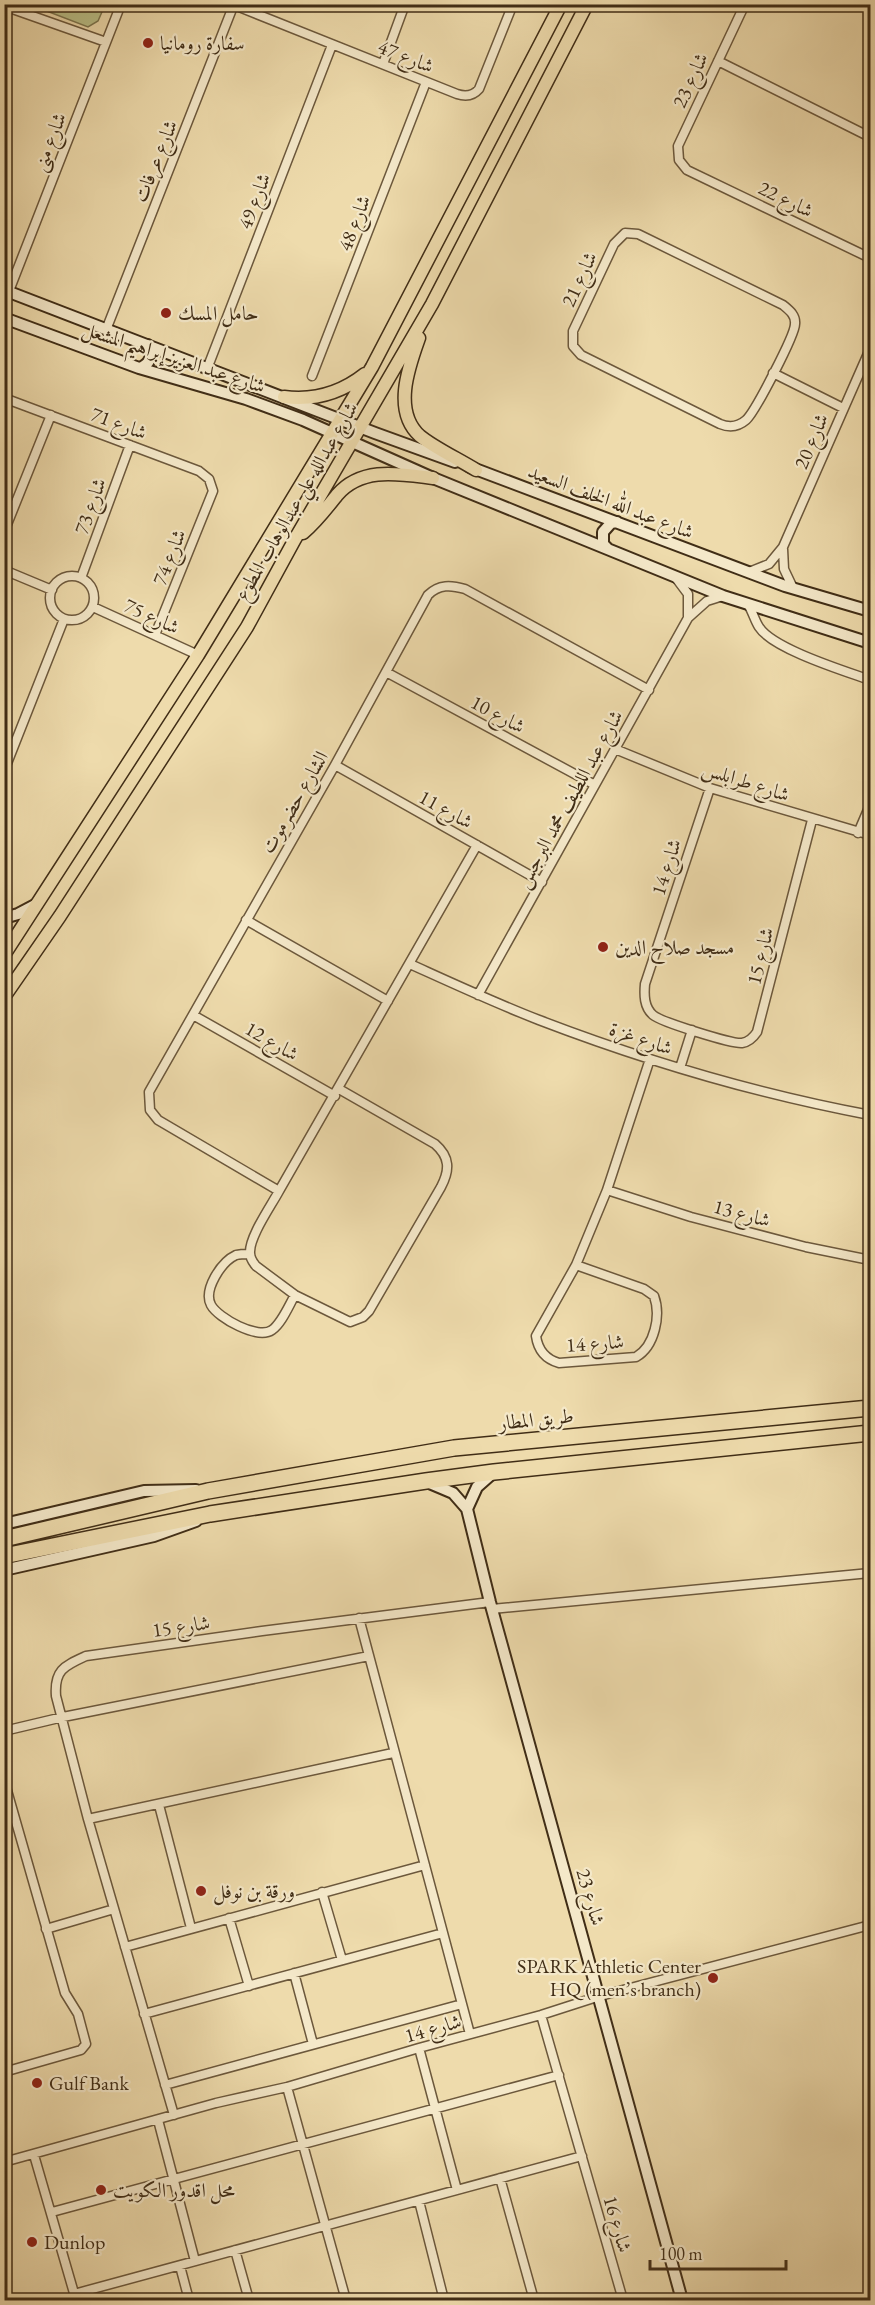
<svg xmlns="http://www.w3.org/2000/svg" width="875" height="2305" font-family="'EB Garamond',Amiri,serif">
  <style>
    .green { fill: #bac088; stroke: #7d764f; stroke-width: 1.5 }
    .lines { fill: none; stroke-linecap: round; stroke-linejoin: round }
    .street-casing { stroke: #6c583c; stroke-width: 11 }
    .secondary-casing { stroke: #402d16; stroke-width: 14 }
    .primary-casing { stroke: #402d16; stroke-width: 15 }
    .highway-casing { stroke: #402d16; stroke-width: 18 }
    .street { stroke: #f4e8c9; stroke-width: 8 }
    .secondary { stroke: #f4e8c9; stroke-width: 10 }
    .primary { stroke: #eedbac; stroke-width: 12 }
    .highway { stroke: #eedbac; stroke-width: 15 }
    .poi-dot { fill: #8f2418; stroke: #f4e8c9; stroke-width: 2 }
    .labels { text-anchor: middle; stroke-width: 4.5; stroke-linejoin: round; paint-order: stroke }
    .poi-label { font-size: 20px; fill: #402d16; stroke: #f4e8c9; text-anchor: start }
    .street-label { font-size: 20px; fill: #402d16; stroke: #f4e8c9 }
  </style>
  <rect width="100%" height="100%" fill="#eedbac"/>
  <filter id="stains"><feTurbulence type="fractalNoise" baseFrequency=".00333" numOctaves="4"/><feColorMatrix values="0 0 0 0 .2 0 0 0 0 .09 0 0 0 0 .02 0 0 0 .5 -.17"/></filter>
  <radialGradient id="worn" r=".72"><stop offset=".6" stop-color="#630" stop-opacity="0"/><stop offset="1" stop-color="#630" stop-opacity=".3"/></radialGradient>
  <path class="green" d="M31,5h74l-7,16 -10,6z"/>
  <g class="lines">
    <g class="street-casing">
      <path id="street" d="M745,4l-67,142 1,14 8,10 183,88
        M234,5l223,89c9,3 16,2 22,-5l34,-85
        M4,6l102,36
        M718,61l152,76
        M383,64l22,-60
        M625,233l13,1 145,71c6,5 13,10 12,19 0,11 -40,88 -49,96 -8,7 -16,8 -26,4l-139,-69 -8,-9v-15l41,-87z
        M9,291l112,-287
        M106,330l128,-326
        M207,369l125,-324
        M773,373l70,35
        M312,376l114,-294
        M4,398l195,73 10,8 4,12 -58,144
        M4,532l47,-117
        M783,549l1,20 9,19
        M4,570l48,20
        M749,572l20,-8 14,-17 87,-198
        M50 598a22 22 0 1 1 44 0a22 22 0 1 1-44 0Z
        M81,578l49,-133
        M676,578l12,16v23
        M749,606c4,7 6,15 10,21 14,22 86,44 111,53
        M93,607l105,48
        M386,672l209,113
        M615,749l95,39 160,47
        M335,765l207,117
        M4,771l60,-152
        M710,788l-65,196c-1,11 -1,23 8,31 8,7 79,29 89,28 7,-1 11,-5 15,-11l55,-212
        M858,833l12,-28
        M246,920l142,81
        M410,964c42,19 85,39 129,56 107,41 219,74 331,95
        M478,995l210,-377 19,-17 16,-5
        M193,1015l142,81
        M680,1068l12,-38
        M339,1089l96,55c15,13 15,26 6,43l-72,124 -6,6 -13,5 -55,-27 -39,-29c-3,-4 -6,-7 -6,-13 -1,-16 21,-47 29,-62l198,-346
        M607,1190l84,27 115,30 64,13
        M279,1191l-121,-71 -8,-10 -1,-18 186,-327 93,-170c11,-11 23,-10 37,-6l184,101
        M250,1254c-5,0 -10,0 -14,1 -15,7 -33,35 -25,50 7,13 47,35 61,25 10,-7 17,-25 23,-35
        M576,1265l68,24 10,7c7,19 1,50 -18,61l-77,6c-14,-4 -21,-13 -23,-27l40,-71 31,-75 43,-131
        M492,1609l378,-36
        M359,1618l111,416
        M4,1731l59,-14 306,-61
        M4,1780l61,213 13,21 8,30 -5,6 -77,22
        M159,1805l32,123
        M88,1819l305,-66
        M322,1892l20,68
        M229,1918l20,68
        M46,1929l68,-20
        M125,1947l300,-82
        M294,1973l19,71
        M144,2014l299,-81
        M541,2015l82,285
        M419,2048l38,142
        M165,2085l297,-81
        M287,2087l59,213
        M174,2115l-86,-296 -32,-123c-2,-26 8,-30 30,-40l176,-25 228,-29
        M158,2120l37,141
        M34,2155l42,145
        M4,2162l212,-59 71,-16 132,-39 122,-33 59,-19 270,-71
        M500,2178l34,122
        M419,2201l25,99
        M52,2212l507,-137
        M235,2250l14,50
        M180,2266l9,34
        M74,2294l508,-138"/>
    </g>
    <g class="secondary-casing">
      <path id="secondary" d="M4,290l371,143 80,29
        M4,318l135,50 107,31 57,21 130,58 290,118 147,47
        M139,368c11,-3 15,-13 9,-23
        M470,467l315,119 85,25
        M607,548l-4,-4v-12l8,-9 6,-1
        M4,918l14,-4 19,-10
        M427,1482l26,11 14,16 23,93 192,698
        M467,1509l10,-22 17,-15
        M4,1524l140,-33 52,-1
        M4,1570l150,-34 42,-15"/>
    </g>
    <g class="primary-casing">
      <path id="primary" d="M419,338c-10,28 -27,73 1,98 13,11 40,24 56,34
        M284,397c31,4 57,-4 81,-23
        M303,533c14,-12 23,-24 34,-38 25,-29 63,-21 96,-17
        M4,955l194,-300 174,-288 189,-363
        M4,997l56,-81 187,-289 48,-88 137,-235 155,-300"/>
    </g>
    <g class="highway-casing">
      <path id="highway" d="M4,1539l204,-48 246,-43 416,-40
        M4,1556l206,-42 216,-33 68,-9 376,-39"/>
    </g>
    <use href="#street" class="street"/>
    <use href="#secondary" class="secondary"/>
    <use href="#primary" class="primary"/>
    <use href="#highway" class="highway"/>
  </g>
  <g class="poi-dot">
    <circle cx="148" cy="43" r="6"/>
    <circle cx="166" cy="313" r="6"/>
    <circle cx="603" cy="947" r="6"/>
    <circle cx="201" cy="1891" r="6"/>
    <circle cx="713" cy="1978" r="6"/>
    <circle cx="37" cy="2083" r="6"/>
    <circle cx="101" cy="2190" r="6"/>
    <circle cx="32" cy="2242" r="6"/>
  </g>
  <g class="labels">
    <g class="poi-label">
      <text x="160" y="50">سفارة رومانيا</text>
      <text x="178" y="320">حامل المسك</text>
      <text x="615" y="954">مسجد صلاح الدين</text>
      <text x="213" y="1898">ورقة بن نوفل</text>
      <text x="701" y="1973" text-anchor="end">SPARK Athletic Center<tspan x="701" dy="23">HQ (men’s branch)</tspan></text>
      <text x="49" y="2090">Gulf Bank</text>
      <text x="113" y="2197">محل اقدور الكويت</text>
      <text x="44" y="2249">Dunlop</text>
    </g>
    <g class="street-label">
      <text transform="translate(406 56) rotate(22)" y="7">شارع 47</text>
      <text transform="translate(690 80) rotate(-65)" y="7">شارع 23</text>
      <text transform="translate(49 142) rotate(-69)" y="7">شارع منى</text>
      <text transform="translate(155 161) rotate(-68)" y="7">شارع عرفات</text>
      <text transform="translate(786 199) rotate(26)" y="7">شارع 22</text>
      <text transform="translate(254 201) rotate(-69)" y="7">شارع 49</text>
      <text transform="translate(354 223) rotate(-69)" y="7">شارع 48</text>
      <text transform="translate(579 279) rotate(-65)" y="7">شارع 21</text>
      <text transform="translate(174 357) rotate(18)" y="7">شارع عبد العزيز إبراهيم المشعل</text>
      <text transform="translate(119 423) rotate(21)" y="7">شارع 71</text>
      <text transform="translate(811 441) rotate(-67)" y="7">شارع 20</text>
      <text transform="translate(296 501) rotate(-60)" y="7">شارع عبدالله علي عبدالوهاب المطوع</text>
      <text transform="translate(611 501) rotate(21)" y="7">شارع عبد الله الخلف السعيد</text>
      <text transform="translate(90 506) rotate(-70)" y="7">شارع 73</text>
      <text transform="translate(169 557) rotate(-68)" y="7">شارع 74</text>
      <text transform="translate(152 616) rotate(25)" y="7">شارع 75</text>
      <text transform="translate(498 714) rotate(28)" y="7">شارع 10</text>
      <text transform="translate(746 781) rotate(18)" y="7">شارع طرابلس</text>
      <text transform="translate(569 799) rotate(-61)" y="7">شارع عبد اللطيف محمد البرجس</text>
      <text transform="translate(294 802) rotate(-60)" y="7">الشارع حضرموت</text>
      <text transform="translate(446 809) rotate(29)" y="7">شارع 11</text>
      <text transform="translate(666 867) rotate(-72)" y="7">شارع 14</text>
      <text transform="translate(760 956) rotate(-76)" y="7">شارع 15</text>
      <text transform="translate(641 1038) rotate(19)" y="7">شارع غزة</text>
      <text transform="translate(272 1041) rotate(30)" y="7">شارع 12</text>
      <text transform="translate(742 1213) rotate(15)" y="7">شارع 13</text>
      <text transform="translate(595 1343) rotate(-4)" y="7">شارع 14</text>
      <text transform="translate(536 1419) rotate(-6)" y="7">طريق المطار</text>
      <text transform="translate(181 1626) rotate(-8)" y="7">شارع 15</text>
      <text transform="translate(591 1897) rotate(74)" y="7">شارع 23</text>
      <text transform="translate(433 2028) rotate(-16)" y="7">شارع 14</text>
      <text transform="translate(618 2224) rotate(74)" y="7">شارع 16</text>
    </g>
  </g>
  <rect width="875" height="2305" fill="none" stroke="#eedbac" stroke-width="24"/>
  <rect x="6" y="6" width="863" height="2293" fill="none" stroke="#402d16" stroke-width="3"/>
  <rect x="12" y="12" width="851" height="2281" fill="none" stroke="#402d16" stroke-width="1.5"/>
  <path d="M650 2260v9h136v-9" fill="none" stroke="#402d16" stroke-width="3"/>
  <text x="659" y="2260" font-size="18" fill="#402d16" stroke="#f4e8c9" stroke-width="4.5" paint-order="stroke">100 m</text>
  <rect width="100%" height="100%" filter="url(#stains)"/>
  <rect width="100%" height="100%" fill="url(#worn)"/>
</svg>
